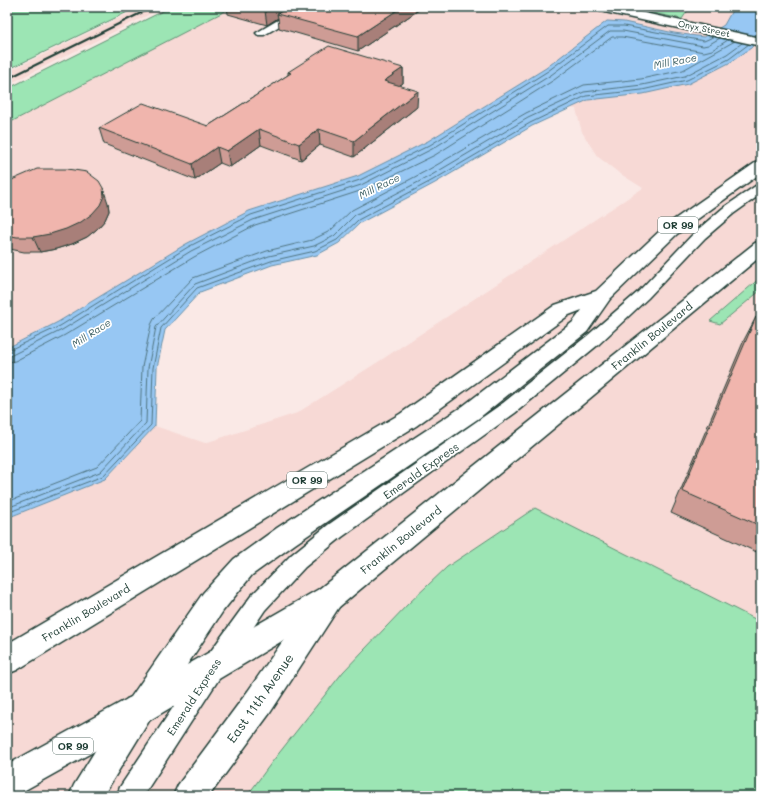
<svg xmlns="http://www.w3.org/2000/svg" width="768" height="803" font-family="Mali,sans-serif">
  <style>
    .built { fill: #f7d9d5 }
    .green { fill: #9ce5b4; stroke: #5e9174 }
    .water { fill: #97c7f3; stroke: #6790a7 }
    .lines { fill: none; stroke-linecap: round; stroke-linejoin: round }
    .shore { stroke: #4f7480; stroke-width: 1 }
    .service-casing { stroke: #1f3d34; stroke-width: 3 }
    .minor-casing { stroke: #1f3d34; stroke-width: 3 }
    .secondary-casing { stroke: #1f3d34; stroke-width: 3 }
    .primary-casing { stroke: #1f3d34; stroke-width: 3 }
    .service { fill: #fff; fill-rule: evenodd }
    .minor { fill: #fff; fill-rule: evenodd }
    .secondary { fill: #fff; fill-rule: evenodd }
    .primary { fill: #fff; fill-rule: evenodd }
    .rail { stroke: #1f3d34; stroke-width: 2 }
    .wall { fill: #ce9c95; stroke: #1f3d34 }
    .shaded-wall { fill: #a87f79; stroke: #1f3d34 }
    .building { fill: #f0b5ad; stroke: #1f3d34 }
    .labels { text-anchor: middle; stroke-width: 3.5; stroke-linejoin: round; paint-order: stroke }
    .far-street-label { font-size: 9px; fill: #1f3d34; stroke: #fff }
    .far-water-label { font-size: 10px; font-style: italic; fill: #3d6064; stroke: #fff }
    .shield { fill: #fff; stroke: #627771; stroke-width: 1 }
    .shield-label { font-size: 10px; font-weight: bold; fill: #1f3d34 }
    .street-label { font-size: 11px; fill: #1f3d34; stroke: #fff }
    .near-street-label { font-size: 13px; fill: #1f3d34; stroke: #fff }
  </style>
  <rect width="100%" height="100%" fill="#fae9e6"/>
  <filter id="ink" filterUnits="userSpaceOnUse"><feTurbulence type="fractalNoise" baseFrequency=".025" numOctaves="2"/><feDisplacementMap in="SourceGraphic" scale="8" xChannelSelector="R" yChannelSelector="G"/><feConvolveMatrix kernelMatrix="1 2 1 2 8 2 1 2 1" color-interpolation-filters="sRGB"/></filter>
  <g filter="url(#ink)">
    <path class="built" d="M142,7h22l-157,78v-13z
      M171,7h590v789h-754v-278l98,-39 50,-53 50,17 92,-30 81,-51 265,-174 -24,-15 -22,-17 -15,-24 -6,-23 -44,-12 -525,297v-305z"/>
    <path class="green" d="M7,7h131l-131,63z
      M171,7h62l-226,117v-35z
      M623,7h67l-8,12z
      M761,277v13l-41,34 -10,-3z
      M535,508l226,114v174h-514l25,-34 71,-90 65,-68 39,-37z"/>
    <path class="water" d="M734,7h27v30l-10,11 -20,14 -43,22 -45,10 -55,6 -56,26 -97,57 -75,40 -21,20 -22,12 -45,10 -72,27 -35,38 -8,38 -2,58 -50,53 -98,39v-170l51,-26 128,-78 63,-33 109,-35 70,-35 118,-73 61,-47 17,1 50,11 30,4 20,-12z"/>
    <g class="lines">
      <path class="shore" d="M7,351l53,-25 128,-79 63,-32 109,-35 70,-35 118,-74 60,-45h16l80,15 9,-4
        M7,356l5,-1 50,-25 129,-79 62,-31 108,-35 71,-36 119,-74 59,-44h13l80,15 5,-1 12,-7
        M7,362l8,-1 50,-26 129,-78 61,-32 108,-35 72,-35 119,-75 58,-43h10l82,15 8,-2 16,-10
        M7,502l90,-35 43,-46 2,-54 9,-42 3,-6 39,-41 74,-27 45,-11 18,-9 22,-21 76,-40 98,-57 58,-28 57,-6 42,-9 52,-29
        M7,508l93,-36 46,-49 2,-55 8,-41 39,-43 74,-28 45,-10 20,-10 21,-21 75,-39 98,-58 56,-26 58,-7 43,-9 42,-22 15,-11
        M7,513l96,-37 48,-51 2,-57 8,-40 36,-40 74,-27 44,-10 22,-11 21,-20 75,-40 97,-57 56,-27 56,-6 45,-10 42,-21 20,-15"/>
      <g class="service-casing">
        <path id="service" d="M300,7h12l-48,28h-6l-2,-2z
          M761,184v10l-28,20 -28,24 -57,60 -49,46 -84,69 -173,124 -37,30 -40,43 -41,61 -81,125h-26l3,-9 88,-132 43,-59 40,-41 37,-30 175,-122 84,-67 51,-44 57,-60 28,-24 34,-23z"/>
      </g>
      <g class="minor-casing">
        <path id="minor" d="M594,7h22l145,31v8l-161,-35 -4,-2z"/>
      </g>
      <g class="secondary-casing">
        <path id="secondary" d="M329,585l10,4 4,9 -4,9 -69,106 -61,83h-36l5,-11 70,-94 71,-102z
          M138,695l11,4 4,11 -4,11 -46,75h-34l5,-11 53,-86z"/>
      </g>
      <g class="primary-casing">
        <path id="primary" d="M761,161v12l-84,61 -67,65 -23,33 -108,86 -184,126 -43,31 -29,36 -36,54 132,-76 436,-346 6,-2v15l-422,351 -189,113 -132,74 -11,2v-31l124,-68 72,-104 31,-34 43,-31 186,-122 110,-84 9,-12 -13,5 -153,111 -399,244 -10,4v-30l393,-230 155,-109 41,-14 69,-65 90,-63z"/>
      </g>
      <use href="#service" class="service"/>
      <use href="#minor" class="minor"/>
      <use href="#secondary" class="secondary"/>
      <use href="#primary" class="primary"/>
      <path class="rail" d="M7,79l146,-72"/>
    </g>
    <path class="wall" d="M227,7h196l-65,44 -79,-23 -1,-10 -11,7 -39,-11z
      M403,68v15l-4,3 18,21 -63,50 -34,-12 -19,15 -40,-15 -31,22 -10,-4 -25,17 -91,-36 -5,-16 109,-2 80,-51v-3z
      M7,182l101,21 1,8 -4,9 -8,9 -10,8 -15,7 -16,5 -16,3h-16l-14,-3 -3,-1z
      M756,317l5,1v236l-90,-41 73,-173z"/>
    <path class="shaded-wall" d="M271,7h26l-20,7 1,4 -11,7 -2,-14z
      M402,7h21l-65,44v-15z
      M403,68v15l-19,13v-15z
      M418,91l-1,16 -63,50v-16z
      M259,129l2,16 -31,22 -3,-16z
      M319,129l1,16 -19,15 -2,-16z
      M217,147l3,16 -25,17 -3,-16z
      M103,188l5,15 1,8 -4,9 -8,9 -10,8 -15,7 -16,5 -16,3 -7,-15z"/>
    <path class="building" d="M252,7h19l-6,4z
      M289,7h113l-44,29 -81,-22z
      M329,46l74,22 -19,13 34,10 -64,50 -35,-12 -20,15 -40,-15 -32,22 -10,-4 -25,17 -93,-36 44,-25 65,23 83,-53 -3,-1z
      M37,169h30l20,3 12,9 4,7 1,8 -4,9 -8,9 -11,8 -15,7 -16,5 -17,3h-16l-10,-2v-53z
      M756,317l5,1v208l-79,-35z"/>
  </g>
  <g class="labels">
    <g class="far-street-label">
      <text transform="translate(704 29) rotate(12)" y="3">Onyx Street</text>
    </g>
    <g class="far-water-label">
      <text transform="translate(675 61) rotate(-11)" y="4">Mill Race</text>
      <text transform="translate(379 186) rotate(-26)" y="4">Mill Race</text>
      <text transform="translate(91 333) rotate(-33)" y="4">Mill Race</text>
    </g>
    <g class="shield">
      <rect x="658" y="217" width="40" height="16" rx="3"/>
      <rect x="287" y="472" width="40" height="16" rx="3"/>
      <rect x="53" y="738" width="40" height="16" rx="3"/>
    </g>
    <g class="shield-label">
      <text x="678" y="229">OR 99</text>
      <text x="307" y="484">OR 99</text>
      <text x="73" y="750">OR 99</text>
    </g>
    <g class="street-label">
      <text transform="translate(652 336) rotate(-39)" y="4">Franklin Boulevard</text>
      <text transform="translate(421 471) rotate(-35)" y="4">Emerald Express</text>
      <text transform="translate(401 540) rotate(-39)" y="4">Franklin Boulevard</text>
      <text transform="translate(86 613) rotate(-31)" y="4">Franklin Boulevard</text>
      <text transform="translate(194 697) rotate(-57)" y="4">Emerald Express</text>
    </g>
    <g class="near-street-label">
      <text transform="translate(260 698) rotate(-55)" y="5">East 11th Avenue</text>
    </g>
  </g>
  <rect width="768" height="803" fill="none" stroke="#fff" stroke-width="24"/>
  <rect x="12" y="12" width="744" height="779" fill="none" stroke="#1f3d34" stroke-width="1.5" filter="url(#ink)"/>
</svg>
